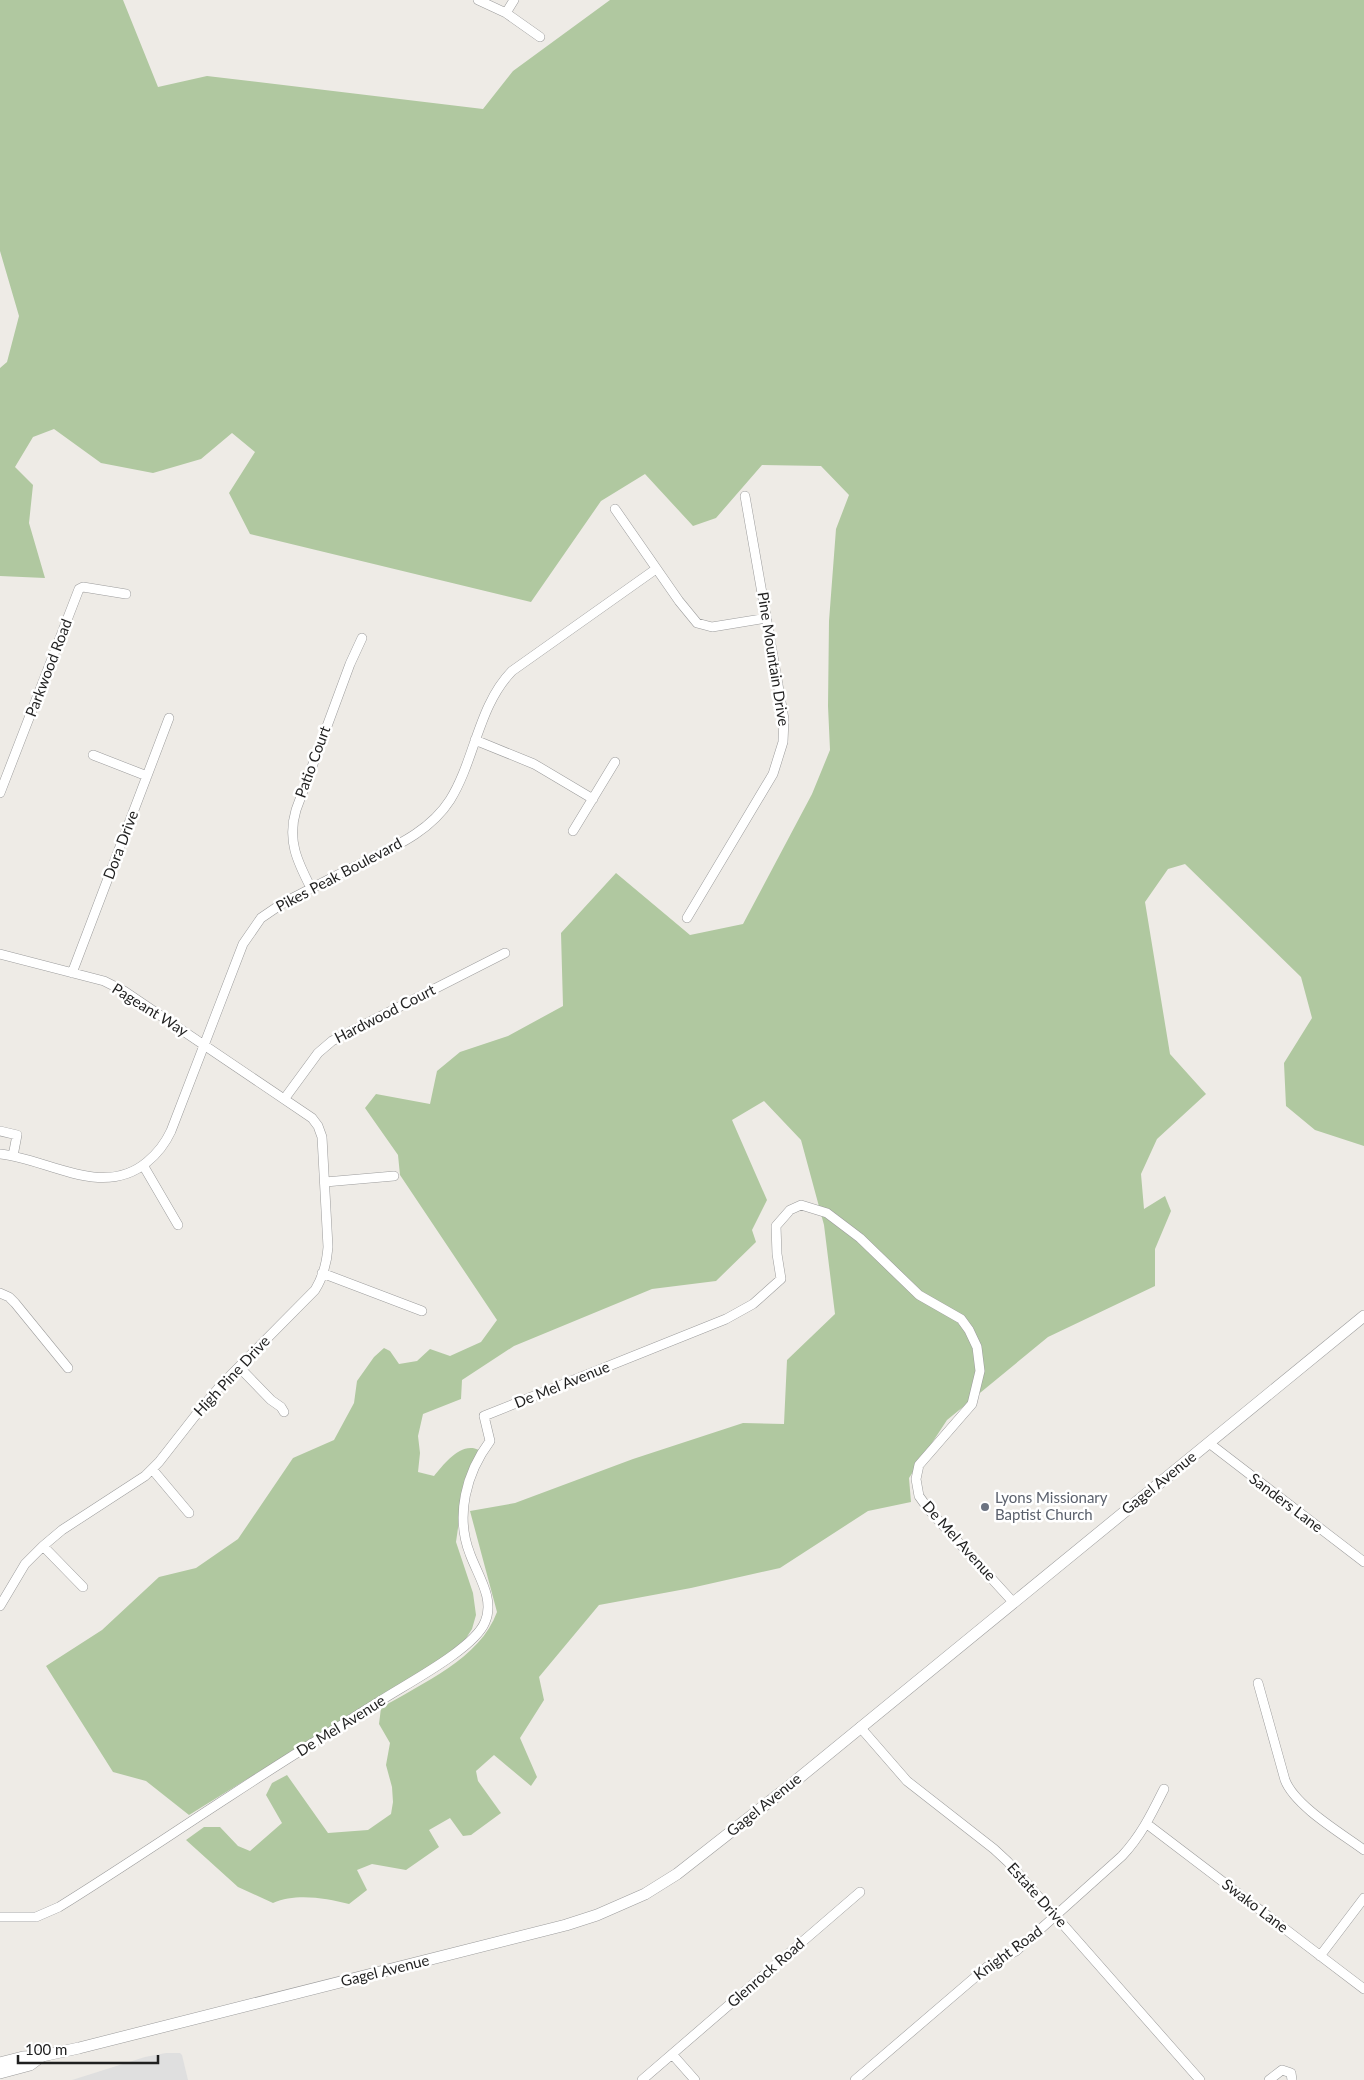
<svg xmlns="http://www.w3.org/2000/svg" width="1364" height="2080" font-family="Lato,sans-serif">
  <style>
    .forest { fill: #b0c8a0 }
    .parking { fill: #dfdfdf }
    .lines { fill: none; stroke-linecap: round; stroke-linejoin: round }
    .minor-casing { stroke: #9c9c9c; stroke-width: 10 }
    .tertiary-casing { stroke: #9c9c9c; stroke-width: 12 }
    .minor { stroke: #fff; stroke-width: 9 }
    .tertiary { stroke: #fff; stroke-width: 11 }
    .worship-dot { fill: #6b7280; stroke: #fff; stroke-width: 2 }
    .labels { text-anchor: middle; stroke-width: 5; stroke-linejoin: round; paint-order: stroke }
    .street-label { font-size: 15px; fill: #1f1f1f; stroke: #fff }
    .worship-label { font-size: 15px; fill: #5b616d; stroke: #fff; text-anchor: start }
  </style>
  <rect width="100%" height="100%" fill="#eeebe6"/>
  <path class="forest" d="M0,0h123l35,87 49,-11 276,33 30,-38 97,-71h754v1146l-49,-16 -29,-24 -2,-43 28,-45 -11,-41 -116,-113 -17,5 -23,33 25,152 36,40 -49,45 -16,35 3,35 21,-13 6,15 -16,38v37l-107,51 -101,83 -38,58 2,24 -43,9 -88,57 -89,20 -92,17 -60,72 5,23 -24,38 17,39 -6,9 -37,-31 -18,16 2,10 23,32 -30,22 -8,1 -13,-18 -21,12 10,17 -33,23 -34,-6 -15,6 10,20 -18,14c-24,-6 -53,-11 -76,-1l-35,-16 -52,-47 18,-13h16l18,19 12,5 32,-28 -16,-28 6,-12 15,-8 41,58 40,-3 23,-16 2,-12 -1,-15 -6,-22 4,-22 -11,-19 2,-16c41,-25 99,-49 116,-96l-27,-101 45,-8 118,-44 110,-36 41,1 3,-64 48,-46 -11,-89 -23,-85 -37,-39 -32,19 35,80 -15,30 4,12 -40,39 -64,8 -138,57 -52,34 -1,19 -38,15 -5,22 2,17 -2,19 16,4c10,-12 27,-35 45,-26l-14,29 -9,63 17,51 3,22 -4,14 -9,14 -25,18 -249,154 -43,-34 -33,-9 -67,-106 56,-36 57,-53 37,-9 42,-29 55,-81 41,-18 20,-37 3,-22 17,-24 10,-9 6,3 9,13 18,-3 13,-12 20,7 31,-14 16,-22 -97,-145 -2,-20 -33,-47 11,-14 54,10 7,-33 23,-19 48,-16 55,-30 -2,-73 55,-60 74,62 53,-11 69,-130 18,-44 -2,-44 1,-85 7,-92 13,-34 -28,-29 -59,-1 -46,53 -23,8 -48,-52 -44,27 -70,101 -281,-68 -21,-41 26,-41 -23,-19 -31,26 -48,14 -52,-10 -47,-34 -21,8 -18,30 18,18 -4,38 16,55 -45,-2v-208l7,-6 12,-46 -19,-65z"/>
  <path class="parking" d="M166,2053h14l2,2 6,25h-116l73,-23z"/>
  <g class="lines">
    <g class="minor-casing">
      <path id="minor" d="M478,0l28,13 34,24
        M506,13l8,-13
        M615,509l64,92 18,22 15,4 55,-9
        M475,740l59,24 59,35
        M93,755l54,21
        M0,793l79,-204 4,-2 43,7
        M573,831l42,-69
        M311,888c-14,-27 -24,-48 -15,-78l54,-146 12,-26
        M687,918l86,-144 10,-32 1,-23 -39,-223
        M0,954l104,27 20,10 188,127 6,8 4,11 6,110c-1,14 -5,30 -13,43l-93,94 -27,32 -36,46 -14,14 -83,54 -19,16 -18,18 -25,42
        M72,973l97,-255
        M285,1098l33,-45 14,-12 173,-88
        M0,1131l17,4 -4,21
        M0,1154c48,5 103,45 147,8 11,-9 18,-18 24,-31l72,-187 18,-26 22,-15c25,-13 50,-26 75,-38 33,-17 71,-32 92,-65 25,-40 28,-94 62,-129l144,-102
        M143,1165l35,60
        M325,1182l69,-6
        M322,1273l100,38
        M0,1293l9,4 6,6 53,65
        M239,1367l32,33 10,7 3,5
        M1209,1443l155,119
        M152,1469l37,44
        M43,1546l40,41
        M1258,1683l27,97c10,26 56,53 79,70
        M860,1727l47,54 87,68 14,13 192,218
        M1147,1824l217,165
        M0,1917h36l23,-10c58,-36 114,-74 171,-111 50,-33 100,-64 150,-95 26,-17 94,-52 105,-79 10,-23 -7,-46 -15,-68 -15,-38 -4,-81 20,-113l-6,-25 242,-97 27,-15 28,-25 -4,-25 -1,-28 14,-16 11,-5 26,8 33,25 59,57 42,24 8,11 8,17 3,24 -8,33 -53,61 -3,14 3,17 10,14 84,92
        M1320,1956l44,-58
        M672,2054l23,26
        M642,2080l218,-188
        M855,2080l132,-113 29,-16 106,-95c19,-20 30,-43 42,-67
        M1269,2080l13,-10 9,3 1,7"/>
    </g>
    <g class="tertiary-casing">
      <path id="tertiary" d="M0,2063l23,-6 19,-1 37,-8 487,-123 31,-10 48,-21 32,-20 111,-87 576,-471
        M0,2073l30,-8 12,-9"/>
    </g>
    <use href="#minor" class="minor"/>
    <use href="#tertiary" class="tertiary"/>
  </g>
  <circle class="worship-dot" cx="985" cy="1507" r="5"/>
  <g class="labels">
    <g class="street-label">
      <text transform="translate(773 659) rotate(81)" y="5">Pine Mountain Drive</text>
      <text transform="translate(49 668) rotate(-69)" y="5">Parkwood Road</text>
      <text transform="translate(313 762) rotate(-70)" y="5">Patio Court</text>
      <text transform="translate(121 845) rotate(-69)" y="5">Dora Drive</text>
      <text transform="translate(339 875) rotate(-28)" y="5">Pikes Peak Boulevard</text>
      <text transform="translate(150 1010) rotate(32)" y="5">Pageant Way</text>
      <text transform="translate(385 1014) rotate(-27)" y="5">Hardwood Court</text>
      <text transform="translate(232 1376) rotate(-47)" y="5">High Pine Drive</text>
      <text transform="translate(562 1385) rotate(-22)" y="5">De Mel Avenue</text>
      <text transform="translate(1159 1483) rotate(-39)" y="5">Gagel Avenue</text>
      <text transform="translate(1286 1503) rotate(37)" y="5">Sanders Lane</text>
      <text transform="translate(959 1541) rotate(48)" y="5">De Mel Avenue</text>
      <text transform="translate(341 1726) rotate(-32)" y="5">De Mel Avenue</text>
      <text transform="translate(764 1805) rotate(-39)" y="5">Gagel Avenue</text>
      <text transform="translate(1037 1895) rotate(48)" y="5">Estate Drive</text>
      <text transform="translate(1255 1906) rotate(37)" y="5">Swako Lane</text>
      <text transform="translate(1008 1953) rotate(-36)" y="5">Knight Road</text>
      <text transform="translate(385 1971) rotate(-14)" y="5">Gagel Avenue</text>
      <text transform="translate(766 1973) rotate(-41)" y="5">Glenrock Road</text>
    </g>
    <g class="worship-label">
      <text x="995" y="1503">Lyons Missionary<tspan x="995" dy="17">Baptist Church</tspan></text>
    </g>
  </g>
  <path d="M18 2055v8h140v-8" fill="none" stroke="#1f1f1f" stroke-width="2.5"/>
  <text x="25" y="2055" font-size="15" fill="#1f1f1f" stroke="#ffffff" stroke-width="4" paint-order="stroke">100 m</text>
</svg>
